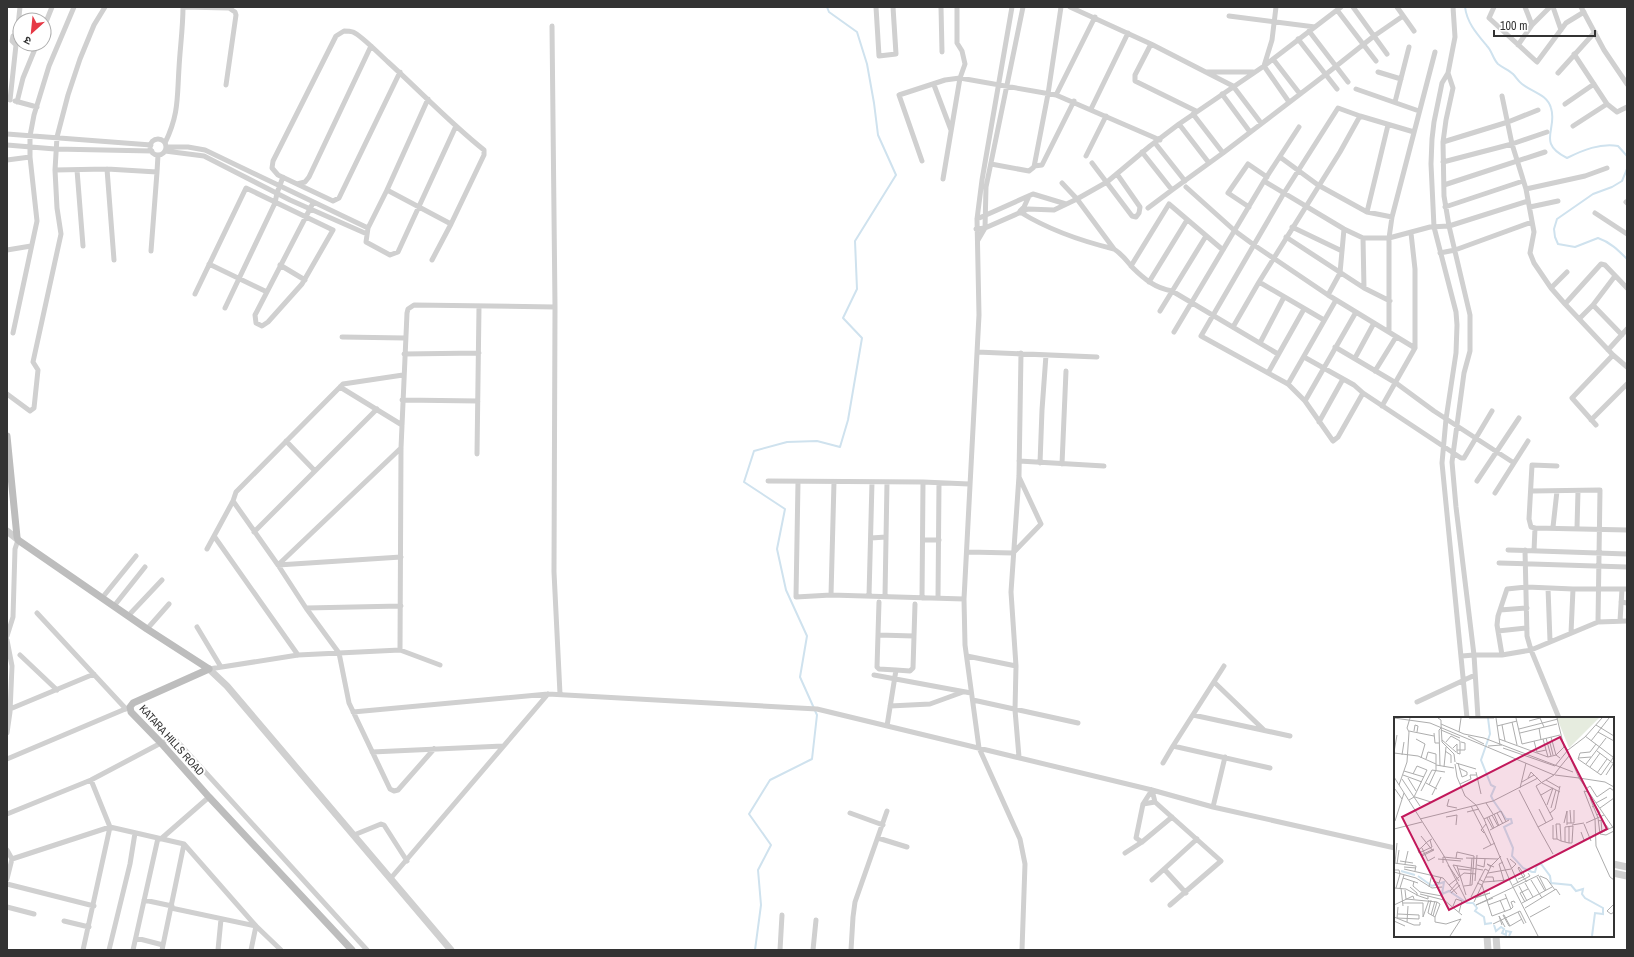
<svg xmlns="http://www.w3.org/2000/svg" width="1634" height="957" font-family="'Archivo Narrow','Noto Sans Devanagari',sans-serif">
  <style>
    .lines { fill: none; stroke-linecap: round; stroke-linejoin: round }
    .stream { stroke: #cfe2ee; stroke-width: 2 }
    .minor { stroke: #d0d0d0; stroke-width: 5 }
    .tertiary { stroke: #d0d0d0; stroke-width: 7 }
    .secondary { stroke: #bdbdbd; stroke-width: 7 }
    .labels { text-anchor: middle; stroke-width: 4; stroke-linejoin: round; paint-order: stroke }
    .street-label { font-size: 11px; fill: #333; stroke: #fff }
    .inset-river { fill: none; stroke: #cfe2ee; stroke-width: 2 }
    .inset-road { fill: none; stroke: #adadad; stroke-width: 1 }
    .view { fill: #c2185b; fill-opacity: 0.15; stroke: #c2185b; stroke-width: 2 }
    .inset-edge { fill: none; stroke: #333; stroke-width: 2 }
  </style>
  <rect width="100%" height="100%" fill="#fff"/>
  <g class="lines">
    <path class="stream" d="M1465,7c2,16 12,27 22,39 5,5 6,13 11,18 5,4 11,6 15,10 3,3 5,7 9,10 10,8 25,10 29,24 7,21 -15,35 16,50 16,-8 33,-15 51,-12l9,10
      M1627,169l-5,12 -10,6 -19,7 -36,25 -3,10 1,8 3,7 17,3 23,-9c12,4 20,12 29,21
      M755,950l6,-45 -3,-35 13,-25 -22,-31 21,-34 42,-21 5,-44 -17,-38 7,-41 -21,-46 -9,-41 8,-40 -41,-27 10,-31 33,-9 30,-1 23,6 8,-27 14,-82 -19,-20 14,-29 -2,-48 41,-66 -18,-40 -4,-32 -7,-39 -10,-32 -28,-20 -2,-5"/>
    <path class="minor" d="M183,7l46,1 6,4 1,3 -10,70
      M876,7l3,49 17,-2 -3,-47
      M941,7l1,45
      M1012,7l-30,173 -5,39 2,96 -15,284 1,46 14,103 41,91 5,25 -3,86
      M1070,7l81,37 82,42 28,37
      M1276,7l-4,33 -8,26 25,36
      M1353,7l34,47
      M1397,7l17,24
      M1453,7l2,30 -7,36 -6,10 -8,39 -2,17 -1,25 3,63 22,85 1,13 -1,28 -10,66 -4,44 25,255
      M1494,7l-5,11 48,44 29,-39 18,-11
      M1525,7l7,18
      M1553,7l8,23
      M1581,7l23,43 23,34
      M1337,10l39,51
      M1229,16l86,11
      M44,27l8,-20
      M1309,31l39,51
      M17,35l3,-28
      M1298,39l39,50
      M1151,44l-16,31v6l61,30
      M1518,45l14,-20 18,-18
      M1273,59l27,35
      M400,72l-61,126 -6,3 -55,-26 -6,-7 1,-7 63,-125 8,-5c2,0 6,0 9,1 9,4 27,23 35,30 32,29 62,61 96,88v5l-33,69 -19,36
      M1207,72h46
      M1378,72l23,7
      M1448,73l5,15 -7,32 -3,22 1,54 5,30 21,89v36l-6,22 -12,89 4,45 18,148 4,63
      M1558,73l37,-41
      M934,85l17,45
      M1356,89l63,22
      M1222,94l28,38
      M1056,95l39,-78
      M1502,96l10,48 14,45 8,43 -4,21 4,10 17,25 14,16 48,51 14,12
      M428,99l-41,91 -19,38 -2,14 24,13 8,-3 58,-126
      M10,100l6,-55 -4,-4 1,-5 4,-1 3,2
      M15,101l22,6
      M17,102l6,-24 14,-34
      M1395,102l14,-55
      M1565,104l29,-20
      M1607,104l10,8 10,-5
      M1091,109l37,-76
      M1193,114l30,39
      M1179,124l30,39
      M1573,126l34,-22 -33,-50
      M7,134l144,11
      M150 147a8 8 0 1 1 16 0a8 8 0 1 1-16 0Z
      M1443,142l65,-20 30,-12
      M165,143c14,-29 12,-45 14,-75 1,-20 4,-40 4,-61
      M1155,143l30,38
      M7,145l48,4 97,2
      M166,147h22l17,3 163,78
      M165,151l39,5 86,44 77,34
      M1142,152l30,38 51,-37 102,-78 49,-39 29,-20
      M1086,156l20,-40
      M1280,157l38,28 49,27 25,5
      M7,160l23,-3
      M922,161l-23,-66 46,-15 15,-2 96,17 104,45
      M1443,162l69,-18 35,-12
      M1092,163l40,53 4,1 3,-4 1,-6 -23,-33
      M991,164l38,7 5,-4 14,-73 13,-87
      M1034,166l8,-1 32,-64
      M107,169l7,91
      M55,170l52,-1 50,3 1,-17
      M77,170l6,76
      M943,179l17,-101 5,-14 -3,-13 -5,-8v-36
      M1264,181l80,48 19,9h26l41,-11 19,-1 79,-25
      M1062,183l15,16 37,50
      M297,184l8,-2 4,-5 62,-131
      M1444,185l101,-33
      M1186,187l49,44 19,14 74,50 87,53
      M1526,189l59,-13 22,-8
      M387,190l64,34
      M1626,202l1,1
      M313,203l-58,112 1,8 6,3 6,-4 34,-38 31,-54
      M1249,207l-21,-14 20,-29 19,13
      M1445,207l78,-26
      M1530,207l28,-6
      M1148,208l24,-18
      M1020,211l4,-4 5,-11
      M1020,212c29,18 61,29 94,37 8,5 12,11 18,18 12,12 23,21 40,24l106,63
      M1367,212l21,-87
      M1595,213l32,21
      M977,219l56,-25 33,10
      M1292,227l50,24
      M976,229l9,-1 43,-19 26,1 23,-11 30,-17 43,-36 29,-22 85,-58 77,-59
      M1286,237l78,51 26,13
      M1363,238l1,50
      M978,240l7,-12 1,-41 37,-180
      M7,250l24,-4
      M151,251l6,-79
      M1440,253l15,-3 77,-28
      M209,264l58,28
      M280,265l25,15
      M1131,266l38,-62 54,46
      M1149,282l38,-62
      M1259,282l65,38
      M1551,288l16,-16
      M195,294l51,-106 87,42
      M1328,295l12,-22 4,-44
      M1565,304l36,-40 4,1 22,23
      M1593,305l29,30
      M555,307l-1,265 6,122
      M225,308l50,-105 2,-10 6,-16
      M1160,311l46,-75
      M1579,319l14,-14 22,-29
      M1233,327l26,-45 81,-130 20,-36
      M1174,332l90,-151 35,-54
      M1389,332v-94l3,-21 43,-165
      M13,333l24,-112 -7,-64v-21l4,-21 15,-49 25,-59
      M342,337l63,1
      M1260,343l24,-46
      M1335,347l61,36 38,28 80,52
      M1608,350l19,-21
      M977,352l120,5
      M404,354l75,-1
      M1304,357l50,28 9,8 98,65h3l28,-47
      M1355,358l19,-35
      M1375,371l21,-34
      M1268,373l36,-64
      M1288,384l48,-84
      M340,387l62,38
      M1363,393l-25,44 -5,4 -28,-40 -17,-17 -87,-48 83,-143 54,-85 22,8 54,16
      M7,394l23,17 4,-3 4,-38 -5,-8 28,-128 -4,-26 -2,-38 2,-33 11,-42 12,-36 14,-34 11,-18
      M402,400l76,1
      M1305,401l51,-89
      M1382,406l33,-58v-79l-4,-36
      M1591,420l36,-36
      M1319,422l24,-43
      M1596,425l-24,-27 41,-43
      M286,441l29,30
      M477,454l2,-147
      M1019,461l85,5
      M1040,463l2,-53 4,-55
      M1062,464l4,-93
      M768,481l155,1 46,2
      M1477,481l42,-63
      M798,482l-2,115 35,-2 133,4
      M1532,491l68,-1 -2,132
      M1495,493l33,-52
      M233,501l45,64 28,43 33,45 10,50 41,86 4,2 4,-1 36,-41
      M1553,527l4,-36
      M1535,528l92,2
      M1577,528l1,-37
      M254,532l123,-123
      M214,536l84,119
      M871,538l15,-1
      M923,540h16
      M207,549l26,-48 3,-9 107,-108 60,-9
      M1508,550l119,4
      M1525,550l2,86 4,14 28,68
      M1534,551l1,-23 -4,-1 -2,-8 3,-54 25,1
      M968,552l45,1 28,-29 -22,-47
      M401,557l-123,8 123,-117
      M1499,563l128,4
      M1548,588l2,53
      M831,595l3,-113
      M869,596l3,-114
      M885,596l2,-114
      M102,598l34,-42
      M922,598l1,-116
      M938,598l1,-115
      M879,602l-2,65 2,2 17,1 -9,56
      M1621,602l6,1
      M114,606l31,-39
      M306,608l95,-2
      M1500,610l27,-2
      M37,613l89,96
      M128,616l34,-36
      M1620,621l2,-32
      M197,627l24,40
      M147,629l22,-25
      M1498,631l29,-3
      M1571,633l2,-44
      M878,635l36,1
      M7,636l6,-19 2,-68 3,-9
      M7,640l5,26 -2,46 -3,21
      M400,650l40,15
      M20,655l37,35
      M1502,655l-5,-30 1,-9 9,-27 20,-2 46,2h54
      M967,656l49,10
      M1462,656l12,-1h28l29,-5 67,-28 29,-1
      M1224,666l-51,80 97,22
      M209,669l89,-14 102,-5 1,-202 6,-135 1,-4 6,-4 141,2 -3,-281
      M896,670l14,1 3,-3 2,-64
      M874,675l97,18
      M1214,682l50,48
      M973,700l105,23
      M1417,702l58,-27
      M890,706l40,-2 33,-12
      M10,709l84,-35
      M353,712l195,-18 269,15 335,81 61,17 182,41
      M1193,715l97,21
      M372,752l131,-6
      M1019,757l-4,-47 1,-44 -5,-74 8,-116 2,-123
      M7,759l123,-52
      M1163,763l10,-17
      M1152,790l3,12 66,59 -51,44
      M1143,804l9,-14
      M1213,807l12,-50
      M850,813l33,12
      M7,814l84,-34 70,-37 7,-3h8l191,210
      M354,835l27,-11 3,1 23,36
      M162,838l47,-41
      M878,838l29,9
      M1142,842l-6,-4 7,-34 12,-2
      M7,850l5,9 -5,20
      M1125,853l17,-11 30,-25
      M12,859l98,-32 74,17 72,82 25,24
      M1164,869l22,24
      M391,878l157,-184
      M1152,880l45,-41
      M7,884l87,22
      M144,900l28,6
      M7,907l27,7
      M171,908l85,18 -5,24
      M64,921l25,6
      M136,938l27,7
      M83,950l27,-123 -19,-47
      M109,950l21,-86 5,-31
      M133,950l25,-112
      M162,950l22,-106
      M218,950l3,-31
      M780,950l2,-35
      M813,950l3,-30
      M851,950l2,-33 2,-15 32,-91"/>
    <path class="tertiary" d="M7,531l10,8
      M209,669l18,17 224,264
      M1613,864l14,3
      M1613,873l14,3
      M1487,936l1,14
      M1496,936l1,14"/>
    <path class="secondary" d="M7,436l10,101 1,3 129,89 62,40
      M209,669l-76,34 -3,4 1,5 30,31 48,54 143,153"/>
  </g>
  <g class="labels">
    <g class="street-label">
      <text transform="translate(172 740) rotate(48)" y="4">KATARA HILLS ROAD</text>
    </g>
  </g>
  <g transform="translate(1394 717)">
    <rect width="220" height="220" fill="#fff"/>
    <path d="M163,1h42l-30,30z" fill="#e6ecdf"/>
    <path class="inset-river" d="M94,1l2,16 -9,26 10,25 4,2 -4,9 2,4 13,19h5l1,4 -8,4 9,21 -1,8 11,12 9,4h3l2,-7 4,-1 9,12 1,7 20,2 5,6 7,-2 -1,5 3,4 18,10v6l-8,-1 -3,23M7,154l14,4M24,159l14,10 12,-4 -2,12 7,-3 18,12h6l4,5 -2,3 9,6 1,7 7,-1M100,208l2,6 5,-4 3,2 -2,4 4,2v-4l5,1 -2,4"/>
    <path class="inset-road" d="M0,1l36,5 124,52M44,1l3,2v4l23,10 20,4 76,29 -6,8M75,1h25M102,1l4,27M122,1l6,26M135,4l11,-3 4,9M118,5l5,23M47,7l1,18 12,12 1,8M108,8l3,16M202,8l18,11M103,9l20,-5M145,11l2,12M125,12l39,-10M47,13l19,8M15,14l25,5M20,14l1,-6 3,1 -1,6M65,15l2,-14M204,15l16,9M40,16l1,10h4M126,16l37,-9M74,19l16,8M191,19l28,21M157,20l5,18 4,3M152,21l5,18M22,22l9,5 -4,14M105,22l49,18 8,-2 8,-8M149,22l5,18M48,23l14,12M140,24l3,11 9,-2M197,24l18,-23M52,25l5,-6 9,5v13l-3,-1v-9l-4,4M156,26l3,12M128,27l38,-9M202,27l-6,8 -10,1 -2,6 23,16 12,-17 1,-6M94,29l14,-1M109,31l52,18 13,-16 -4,-3 -7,-29M63,33h8v-7l-4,-1M173,33l12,28M174,33l17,-13 17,-19M51,34l6,4v8M203,34l17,13M0,35l3,-17M0,36l24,3 18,8M8,38l2,-13M184,41l13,-1M32,42l2,-7 8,2v16M62,46l20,6M64,46l4,14 5,-2v-3l-8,-4M61,47l2,13 8,19 11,9 8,14 26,62 28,55M192,47l20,-26M42,48l18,3M46,49l-1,-36 2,-2M50,50l2,-20M166,50l9,-11M166,50l13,5M196,50l10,-14M10,54l20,6M82,55l5,22M203,56l10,-14M9,58l19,7M161,58l24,3 35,51M212,58l7,-11M0,60l50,79 22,44M14,61l8,13M134,61l3,-6 11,11 18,9M185,61l26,4 9,5M8,62l18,27M152,63l14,8M128,65l12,-7M32,66l11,6M66,67l11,-5 -1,-4h6M5,68l8,-23 2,-30 -2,-4 3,-10M35,68l7,-15M126,71l6,-25M192,72l4,-3 7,11 13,-9 4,3M0,73l1,-1 7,10M125,73l19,37M27,74l11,-21 13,2M194,75l-4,-1 11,28 1,27 14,31 4,3M38,78l9,-18M147,78l12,-7 -6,17M21,80l16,5M196,81l8,20 2,16 6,1 8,-4M55,82l-2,7 10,2M15,83l5,-3 13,-27 -10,-4 -4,8M92,86l7,11M202,86l11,-6M77,89l20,39M198,90l3,-2 5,8 -3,2M157,91l5,-18M206,91l14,-10M145,92l7,14M176,93l1,13M73,95l12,-3M103,96l6,11M156,96l5,-4 5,-23M100,97l5,12M98,98l6,11M52,100l11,-2 -1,10M95,100l5,11M93,101l6,11M26,102l73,-18 45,-23M90,102l17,-8 5,11M207,103l1,12M1,104l9,-28M204,104l4,-1 7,9M170,106l3,-12v14M173,106h7v-13M192,106l18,-8M190,107l7,17M159,108v14h4l4,2 8,2h3l1,-17 -8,1v15M178,108l12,-2M0,112l28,-7M96,113l19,-10M187,115l3,8 5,-2M90,116l-3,-3 5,-6M206,116l13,-6M27,119l12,15M163,122l-1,-15h4l1,17M36,123l2,7 -13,6 -1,-3 3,-2 6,-6 3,-2 2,-1M175,126v-17M28,131l6,13 7,-4M89,132l12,-6M159,137l-15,-27 15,-8 -17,-33 18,-11M27,138l13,-6M28,139l12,-6M62,141l1,-6 17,4 -2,29 -8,1M72,141l32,1M113,141l11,25M44,142l23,2M6,144l13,2M109,145l-4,2 5,17M0,146l22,3 -1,5M1,146l2,-20M49,146v-6l20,2M3,147l2,-14M11,147l3,-13M54,148l11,16M59,148l30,5M59,148l6,11M83,148l7,2 1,-8M63,149l9,29M10,150l12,1M97,150l-4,-3 7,3M10,152l39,9 14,16M64,152l13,1M0,153h5l1,4 -4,14M0,155l22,6 16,10 10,-1M94,156l23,-4 5,-5 -6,-5M145,159l7,14M146,159l7,3 8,11M92,160h7l1,5M143,160l8,14M9,161l15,5M85,162l5,3 24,-2M124,162l5,-2 2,-1 -6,-9 -1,1 5,9 4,5M137,163l11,18M20,164l-1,5 7,6 22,4M39,164l6,2 2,-6M81,164l2,-26M83,166l5,2 10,31 19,-7M131,166l8,14M55,168l15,-12 12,1M76,168l2,-27M119,168l17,-9 -2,-3M125,169l8,15M16,170l7,6v3M35,170l3,-13M0,171l12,1 13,7 9,3v-3M6,171l4,-13M7,171l2,18M11,173l1,9 31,3 -4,14M56,174l8,-9M57,176l9,-8M26,177l24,6 18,15M111,177l6,15M77,180l14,-28 4,2M81,181l15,-5 -14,4M37,183l-3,13 7,4v5l11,2 15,-5M106,183l5,12M80,185l17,-36 10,-10M131,185l-5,-9 8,-4M9,186h20v14M128,186l30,-16M220,187l-7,7 4,3 3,-2M0,188l19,-9 1,3M82,188l63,-30M82,188l17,-7M94,188l19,-7M59,189l3,-7 6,2 -3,11M131,191l31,-19 4,6M117,192l2,-2 -2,-5 3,-1 1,2M124,195l6,12M4,197l21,1v4l-22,-1 1,-11M37,198l4,-14M109,198h1l6,11h-1zM0,200l20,8h6v-3M29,200l6,-17M41,200l5,-13 -3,-2M136,200l20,-11M0,204l11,5M13,205l1,-16M99,207l27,-13 6,12M108,208l-3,-9 6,11M116,209l12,-7M56,219l11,-17"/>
    <path class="view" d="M166,20l47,92 -158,81 -47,-93z"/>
    <rect width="220" height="220" class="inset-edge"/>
  </g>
  <rect width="1634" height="957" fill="none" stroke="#333333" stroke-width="16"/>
  <g transform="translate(32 32) rotate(207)"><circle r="19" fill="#ffffff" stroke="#adadad"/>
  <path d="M0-3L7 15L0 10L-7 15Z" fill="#e63946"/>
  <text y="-6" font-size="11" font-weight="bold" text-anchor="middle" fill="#333333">उ</text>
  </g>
  <path d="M1494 30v6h101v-6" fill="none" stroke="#333333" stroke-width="2"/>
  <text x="1500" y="30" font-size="12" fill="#333333" stroke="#ffffff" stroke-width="3" paint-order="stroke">100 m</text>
</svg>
